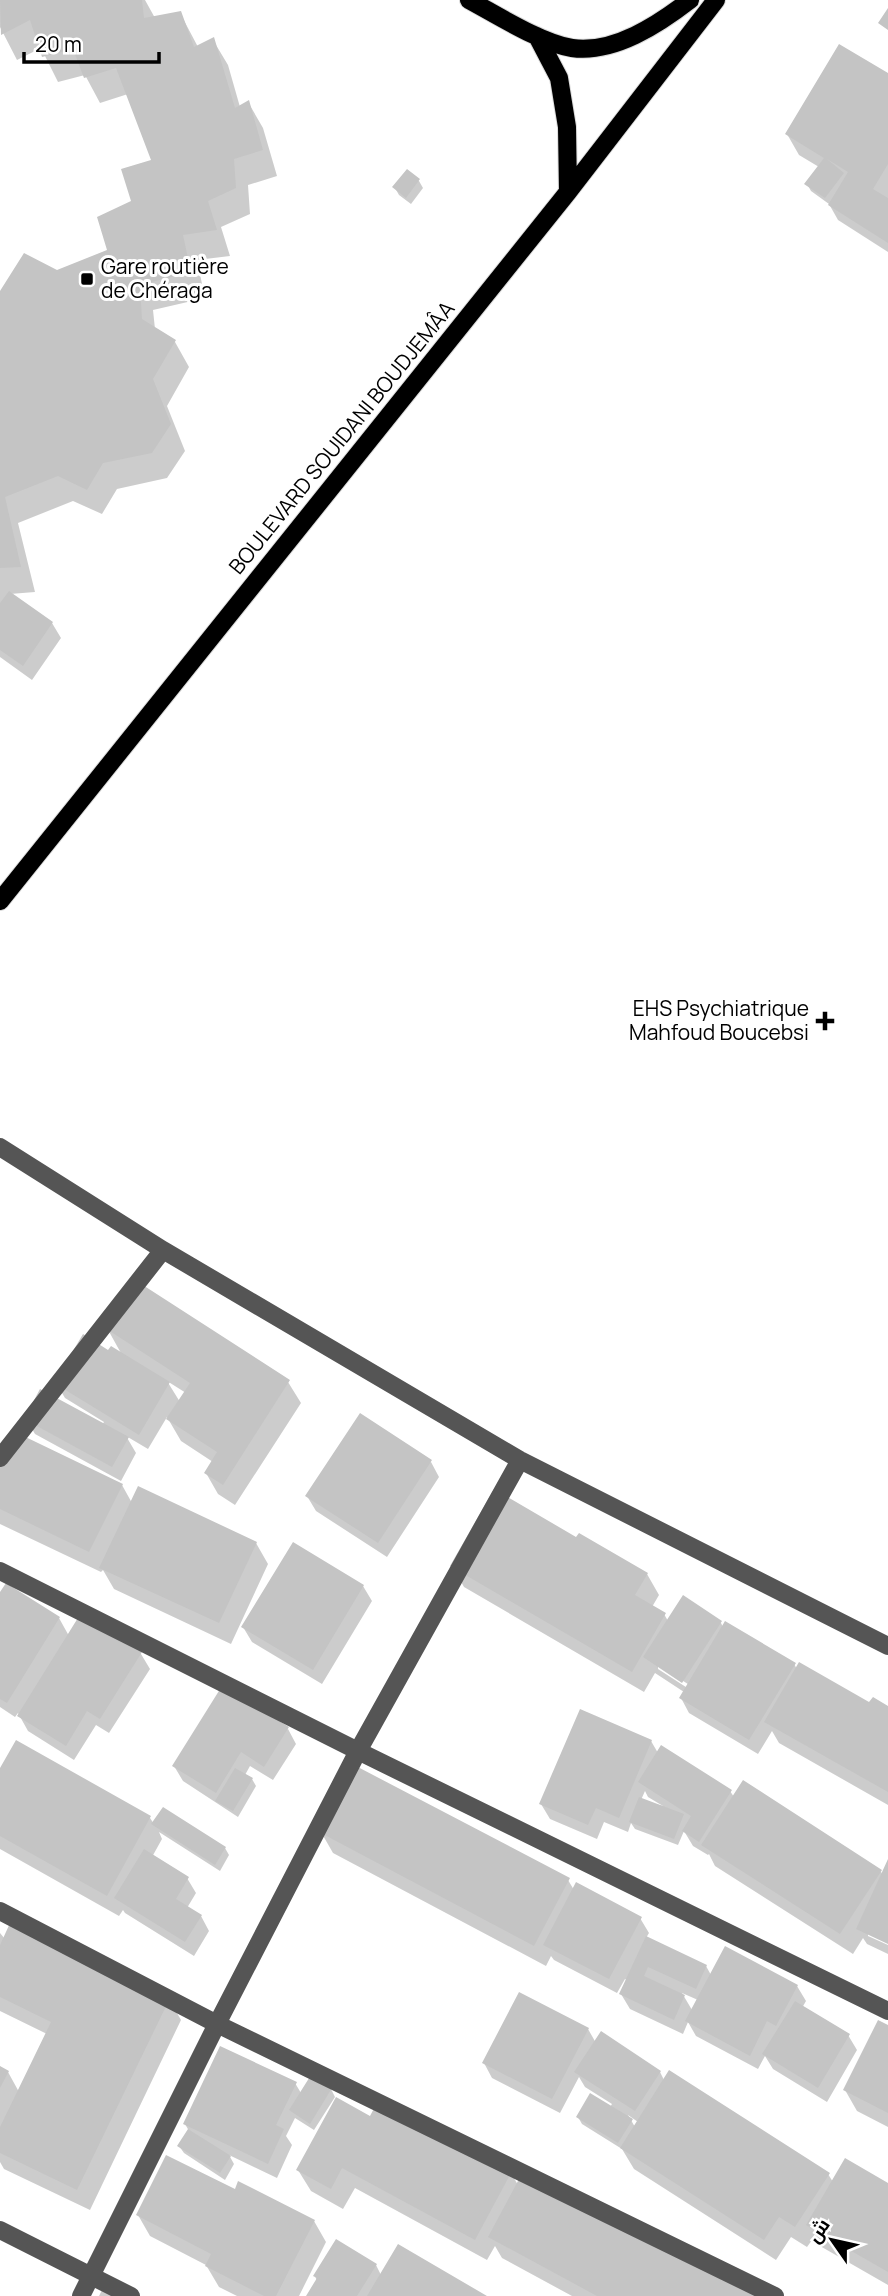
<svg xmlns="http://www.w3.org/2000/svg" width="888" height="2296" font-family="Manrope,Cairo,sans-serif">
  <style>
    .shadow { fill: #0003; fill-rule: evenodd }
    .building { fill: #c4c4c4 }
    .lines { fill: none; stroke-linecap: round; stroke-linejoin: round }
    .major-casing { stroke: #dbdbdb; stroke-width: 20 }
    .minor { stroke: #555; stroke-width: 18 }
    .major { stroke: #000; stroke-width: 18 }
    .poi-dot { fill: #000; stroke: #fff; stroke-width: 2.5 }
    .labels { text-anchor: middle; stroke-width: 6; stroke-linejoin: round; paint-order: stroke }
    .poi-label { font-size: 21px; fill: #000; stroke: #fff; text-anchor: start }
    .street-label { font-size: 21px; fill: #000; stroke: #fff }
  </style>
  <rect width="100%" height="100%" fill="#fff"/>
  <path class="shadow" d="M0,0h145l10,18 25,-5 18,34 15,-7 15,25 12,42 8,-5 15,26 14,48 -29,9 2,29 -29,13 9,29 -33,4 8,38 -52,12 2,19 20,13 14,25 -22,39 18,45 -18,27 -50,11 -15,25 -29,-13 -55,22 17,69 -25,2 42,29 9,15 -29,42 -32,-23v-363l109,-43 44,-90 -25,-67 -28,9 -15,-28 -27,7 -17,-34 -24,12 -17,-33z
    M888,75v177l-50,-32 -9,-16 -18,-13 -4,-7 12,-17 -20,-12 -12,-21z
    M408,172l11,9 4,7 -12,16 -12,-9 -4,-7z
    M107,1328l181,54 13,21 -66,102 -17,-11 -12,-21 7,-11 -32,-21 -14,-24 -19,32 -22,-13 10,17 -15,28 -86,-47 -9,-15 76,6 2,-3 -39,-24 -9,-15 52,-31 14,3zM167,1381l19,12 -6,9z
    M0,1456l122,29 10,18 124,40 12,21 -37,80 -117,-55 -11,-19 -2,2 -101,-48z
    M431,1462l8,15 -52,80 -71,-46 -9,-15z
    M576,1539l71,35 12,21 -7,12 12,7 4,7 53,2 2,4 71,37 3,5 73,36 18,3v97l-109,-62 -7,-12 -14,23 -69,-41 -8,-15 3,-6 -29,-19 -11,19 -180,-105 -12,-21zM658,1665l33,21 -2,3 -31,-20z
    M363,1586l9,15 -50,83 -70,-42 -9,-15z
    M0,1595l59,23 10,18 13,-20 59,38 9,15 -41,64 -13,-8 -22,35 -46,-29 -10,-18 -3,4 -15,-10z
    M288,1729l8,15 -23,36 -23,-14 -5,9 7,4 4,7 -18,31 -55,-36 -9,-15z
    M651,1741l7,12 72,38 4,6 147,75 2,3 5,-11v78l-20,-10v4l20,9v9l-21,-10 -4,-6 -10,16 -138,-88 -6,-12 -1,1 -15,-9 -9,-15 -6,14 -43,-16 -4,-6 -3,9 -24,-10 -7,17 -47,-20 -9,-15zM645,1791l3,6 15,9 -22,-6z
    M16,1742l134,76 4,6 71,24 4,7 -9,16 -61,-39 3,7 -10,18 35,21 9,15 -9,15 14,8 8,15 -15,25 -69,-43 -2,-3 -4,6 -119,-67v-77z
    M321,1832l247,48 6,10 66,28 9,15 -3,5 60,28 5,9 86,11 9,15 -4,7 46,27 9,15 -30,52 -54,-33 -8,-13 -7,13 -62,-33 -8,-14 -5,12 -53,-25 -9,-15 6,-14 -2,-1 -8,14 -63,-33 -3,-4 -5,10 -213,-113zM682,1993l16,7 -6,10z
    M0,1933l5,6 164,60 12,21 -91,190 -86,-41 -4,-7v-94l8,4 11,20 28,-58 -47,-23z
    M888,2027v100l-31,-16 -12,-21z
    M588,2029l8,14 64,29 4,8 164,94 5,8 55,3v100l-68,-39 -5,-10 -8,11 -16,-10 -15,23 -142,-91 -12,-20 -40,-25 -4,-7 32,-10 2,-3 -27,-17 -6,-10 -19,36 -68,-35 -8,-15zM628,2115l10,7 -3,5z
    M295,2083l6,10 30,-4 4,8 -21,33 -19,-12 -9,18 6,9 -15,33 -48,-23 5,9 -9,16 -41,-27 -5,-7 10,-15 -4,-7z
    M370,2118l141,55 7,12 247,111h-193l-70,-38 -7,-12 -8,14 -132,-72 -12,21 -32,-18 -13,-21z
    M236,2192l78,29 12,21 -27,54h-62l-18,-9 -13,-22 -56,-29 -12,-21z
    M376,2265l5,10 102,21h-175l9,-15 -2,-5z
    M106,2282l26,14h-33z"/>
  <path class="building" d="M0,0h142l2,18 37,-7 13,36 20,-10 21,71 14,-8 14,50 -29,9 2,29 -28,13 9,29 -34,5 8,37 -51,13 2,34 34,21 -23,39 18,45 -19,29 -49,10 -16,27 -29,-14 -53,21 16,70 -21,1v-277l24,-38 33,17 50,-20 -10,-33 34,-16 -10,-32 30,-9 -35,-92 -32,10 -11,-29 -31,8 -12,-37 -29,15z
    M888,8v22l-10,-7z
    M839,44l49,29v91l-15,25 15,9v45l-60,-38 20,-33 -21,-13 17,14 -19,25 -21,-14 20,-26 -39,-24z
    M407,169l13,10 -14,19 -14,-11z
    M9,591l44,31 -30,44 -23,-16v-47z
    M135,1280l155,100 -67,105 -19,-12 13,-21 -51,-33 24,-36 -85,-55z
    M83,1334l25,16 3,-4 59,36 -31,53 -85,-52z
    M40,1389l89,48 -17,30 -88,-48z
    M360,1413l72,47 -54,83 -73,-47z
    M11,1430l112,54 -34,68 -89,-43v-57z
    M138,1486l119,56 -38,81 -120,-55z
    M494,1489l82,48 3,-4 69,40 -13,22 31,18 -34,59 -182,-106z
    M293,1542l71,43 -51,85 -72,-43z
    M6,1583l54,34 -53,86 -7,-4v-107z
    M683,1595l39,26 -40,62 -39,-26z
    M81,1613l61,39 -42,67 -13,-8 -21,35 -49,-30z
    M725,1621l71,42 -47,77 -70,-42z
    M799,1662l70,40 4,-5 15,9v86l-124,-70z
    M222,1686l67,41 -25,40 -23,-15 -25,41 -44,-27z
    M580,1709l72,31 -33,78 -23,-10 -8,17 -49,-21z
    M16,1740l135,76 -44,80 -107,-60v-68z
    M661,1745l71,45 -33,52 -17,-11 9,-15 -53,-34z
    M354,1765l216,113 -36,68 -215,-114z
    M235,1768l18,10 -20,33 -18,-10z
    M743,1780l139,90 -42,64 -139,-89z
    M639,1797l45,17 -10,25 -45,-17z
    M163,1807l63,40 -11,18 -64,-41z
    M144,1849l45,28 -13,22 26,16 -17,27 -71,-44z
    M888,1859v85l-32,-15z
    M576,1882l66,35 -33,62 -66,-34z
    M11,1921l159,77 -93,192 -77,-37v-26l51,-105 -51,-25v-52z
    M646,1936l61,29 -11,24 -48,-22 -4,9 41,19 -11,25 -55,-26z
    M725,1946l73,39 -22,41 -9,-5 -17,35 -65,-35z
    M519,1992l70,36 -37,71 -70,-36z
    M795,2001l55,33 -32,54 -56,-34z
    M878,2020l10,5v88l-45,-23z
    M601,2031l60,40 -26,40 -61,-39z
    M220,2046l77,36 -21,43 8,4 -16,35 -85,-40z
    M0,2066l9,5 -9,17z
    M669,2070l161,103 -35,54 -16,-10 -15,23 -144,-92z
    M311,2075l21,13 -22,36 -21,-14z
    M590,2093l43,26 -15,24 -42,-26z
    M336,2097l34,19 9,-17 133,72 -37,69 -133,-72 -11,21 -35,-19z
    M188,2129l43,27 -11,17 -43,-27z
    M166,2155l69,34 3,-8 77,39 -39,76h-12l-59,-30 6,-12 -75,-39z
    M845,2158l43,25v89l-82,-47z
    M526,2166l243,130h-172l-109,-59z
    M336,2239l41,25 -20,32h-51l11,-18 -4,-2z
    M398,2244l89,52h-120z"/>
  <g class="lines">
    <g class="major-casing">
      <path id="major" d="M469,0c28,15 72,43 103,48 42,6 87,-24 118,-48
        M537,36l22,42 8,49 1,65
        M0,901l568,-709 148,-192"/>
    </g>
    <path class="minor" d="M0,1147l163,103 357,210 368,186
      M0,1458l163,-208
      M0,1571l358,180 530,260
      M0,1911l217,113 558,272
      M0,2230l131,66
      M81,2296l136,-272 141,-273 162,-291"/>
    <use href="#major" class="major"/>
  </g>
  <g class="poi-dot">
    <rect x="80" y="272" width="14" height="14" rx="3.5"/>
    <path d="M821.5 1010.5h7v7h7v7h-7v7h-7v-7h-7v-7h7z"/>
  </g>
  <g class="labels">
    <g class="poi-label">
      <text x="101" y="274">Gare routière<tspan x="101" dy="24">de Chéraga</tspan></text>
      <text x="809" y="1016" text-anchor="end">EHS Psychiatrique<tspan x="809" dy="24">Mahfoud Boucebsi</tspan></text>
    </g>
    <g class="street-label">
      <text transform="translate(342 438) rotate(-51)" y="7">BOULEVARD SOUIDANI BOUDJEMÂA</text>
    </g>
  </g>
  <g transform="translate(832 2240) rotate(304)" stroke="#ffffff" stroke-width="5" paint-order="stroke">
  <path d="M0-5L12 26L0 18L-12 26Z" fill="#000000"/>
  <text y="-10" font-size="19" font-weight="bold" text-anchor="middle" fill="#000000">ش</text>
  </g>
  <path d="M24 52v10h135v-10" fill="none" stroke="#000000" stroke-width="3.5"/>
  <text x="35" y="52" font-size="21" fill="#000000" stroke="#ffffff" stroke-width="5" paint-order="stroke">20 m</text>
</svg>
